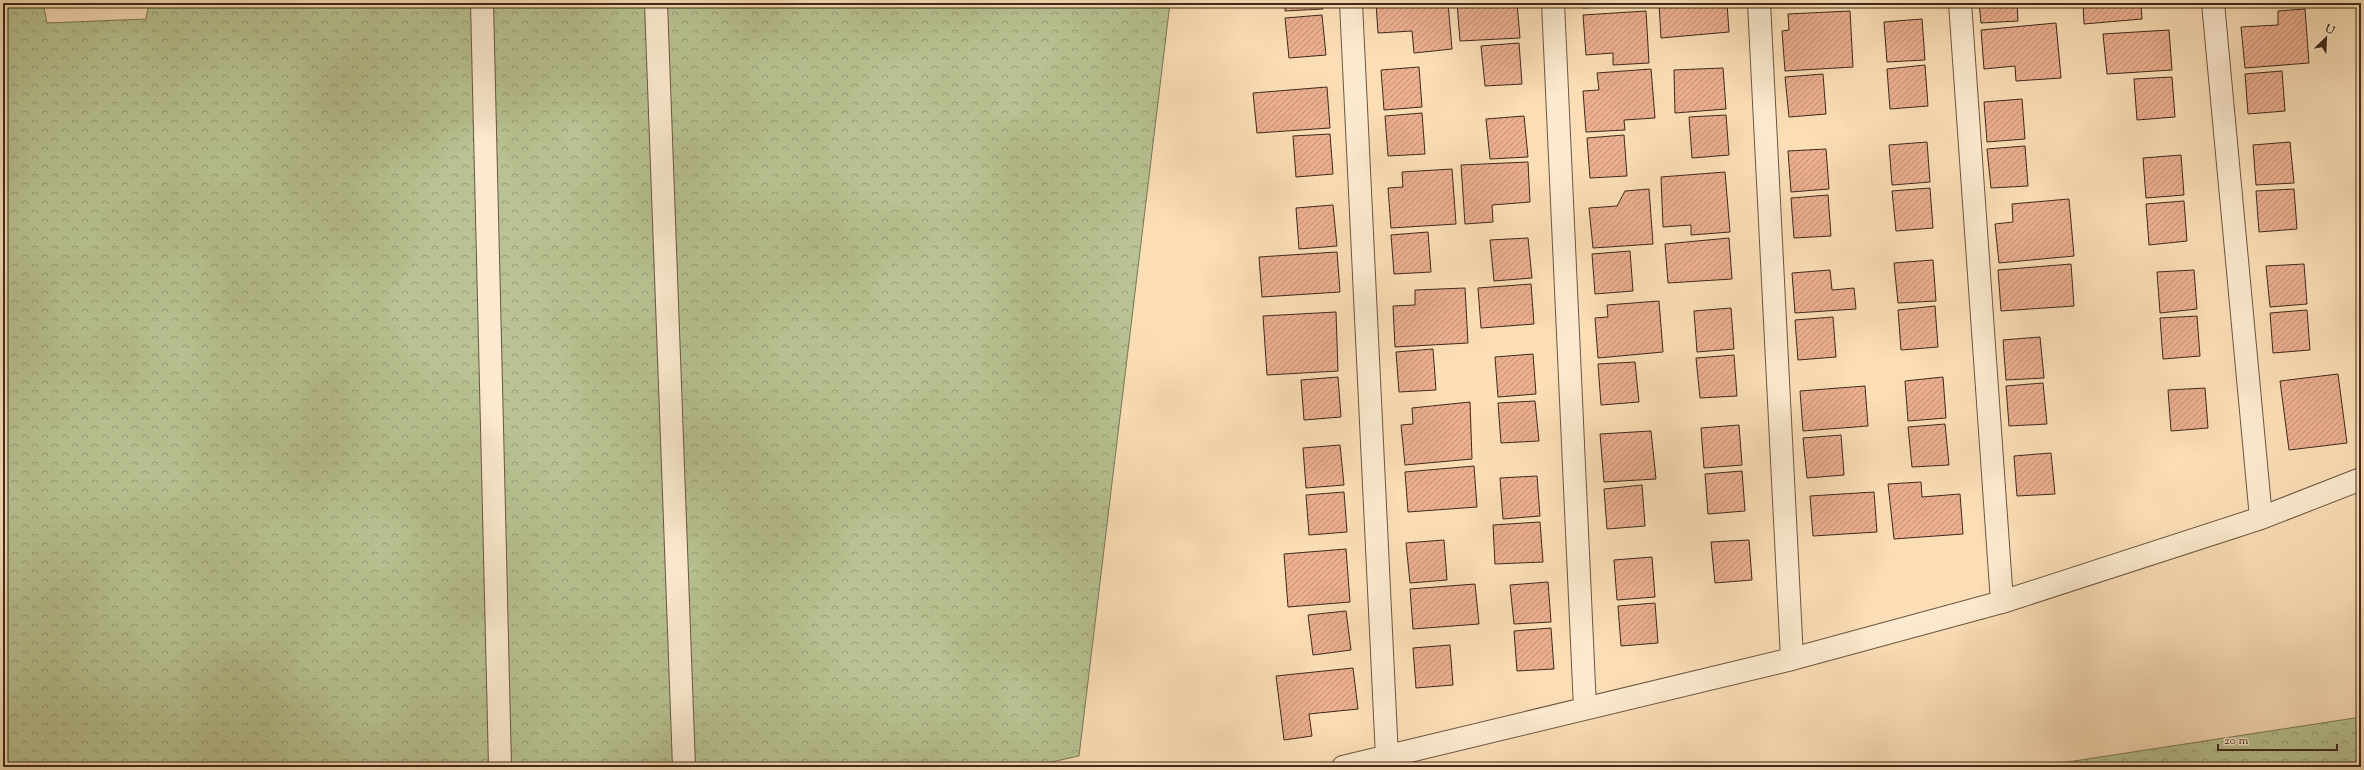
<svg xmlns="http://www.w3.org/2000/svg" width="2364" height="770" font-family="'Sorts Mill Goudy',serif">
  <style>
    .forest { fill: url(#forest-crowns); stroke: #7a7656 }
    .building { fill: url(#building-hatch); stroke: #3d291a }
    .lines { fill: none; stroke-linecap: round; stroke-linejoin: round }
    .minor-casing { stroke: #6c5641; stroke-width: 24 }
    .minor { stroke: #fcead0; stroke-width: 22 }
  </style>
  <defs>
    <pattern id="forest-crowns" width="20" height="18" patternUnits="userSpaceOnUse"><rect width="20" height="18" fill="#b8c292"/><path d="M2 6a3 3 0 1 1 6 0M12 15a3 3 0 1 1 6 0" fill="none" stroke="#979e76"/></pattern>
    <pattern id="building-hatch" width="6" height="6" patternUnits="userSpaceOnUse"><rect width="6" height="6" fill="#ecaf90"/><path d="M-1 1l2-2M0 6l6-6M5 7l2-2" fill="none" stroke="#c08e75"/></pattern>
  </defs>
  <rect width="100%" height="100%" fill="#fbdeb6"/>
  <filter id="stains"><feTurbulence type="fractalNoise" baseFrequency=".005" numOctaves="4"/><feColorMatrix values="0 0 0 0 .2 0 0 0 0 .09 0 0 0 0 .02 0 0 0 .5 -.17"/></filter>
  <radialGradient id="worn" r=".72"><stop offset=".6" stop-color="#630" stop-opacity="0"/><stop offset="1" stop-color="#630" stop-opacity=".3"/></radialGradient>
  <path class="forest" d="M3,3h40l4,20 99,-4 3,-16h1021l-91,753 -51,11h-1025z
    M2361,717v50h-326z"/>
  <path class="building" d="M1285,3h38v6l-38,2z
    M1376,3h72l4,46 -38,4 -2,-22 -34,2z
    M1457,3h60l3,35 -60,3z
    M1583,3h61v1l-61,4z
    M1659,3h68l2,29 -68,6z
    M1979,3h38l1,18 -37,2z
    M2083,3h72l-14,1 1,15 -58,5z
    M2305,9l4,54 -64,5 -4,-41 37,-2v-14z
    M1646,11l3,52 -36,2v-12l-27,2 -3,-40z
    M1850,11l3,56 -68,4 -3,-40 7,-1 -1,-16z
    M1322,15l4,40 -37,3 -4,-40z
    M1922,19l3,41 -38,2 -3,-40z
    M2056,23l5,55 -45,3 -1,-15 -31,3 -3,-39z
    M2169,30l3,40 -65,4 -4,-40z
    M1519,43l3,41 -37,2 -4,-40z
    M1925,65l3,41 -38,3 -3,-40z
    M1419,67l3,40 -38,3 -3,-40z
    M1723,68l3,41 -51,4 -1,-43z
    M1651,69l4,49 -31,2 1,10 -39,2 -3,-41 16,-1 -2,-17z
    M2282,71l3,40 -37,3 -3,-40z
    M1823,74l3,40 -37,3 -4,-40z
    M2172,77l3,40 -38,3 -3,-41z
    M1327,87l3,41 -73,5 -4,-40z
    M2022,99l3,40 -38,3 -3,-40z
    M1422,113l3,41 -37,2 -3,-40z
    M1726,115l3,40 -37,3 -3,-41z
    M1524,116l4,41 -38,2 -4,-40z
    M1330,134l3,40 -37,3 -3,-41z
    M1624,135l3,41 -37,2 -3,-40z
    M1927,142l3,40 -38,3 -3,-40z
    M2290,142l4,41 -38,2 -3,-40z
    M2025,146l3,40 -37,2 -4,-39z
    M1826,149l3,40 -38,3 -3,-41z
    M2181,155l3,40 -38,3 -3,-40z
    M1528,162l2,40 -38,3 1,17 -28,2 -4,-59z
    M1452,169l4,55 -65,4 -3,-40 15,-1 -1,-15z
    M1725,172l5,60 -39,3v-10l-28,2 -2,-50z
    M1930,188l3,40 -37,3 -4,-40z
    M1649,189l4,55 -60,4 -4,-40 28,-2 8,-15z
    M2294,189l3,40 -38,3 -3,-41z
    M1828,195l3,41 -37,2 -3,-40z
    M2069,199l5,57 -75,7 -4,-39 18,-2 -1,-18z
    M2184,201l3,40 -38,4 -3,-41z
    M1333,205l4,41 -38,3 -3,-41z
    M1428,232l3,40 -37,2 -3,-39z
    M1528,238l4,40 -38,3 -4,-41z
    M1729,238l3,41 -64,4 -3,-39z
    M1630,251l3,40 -38,3 -3,-40z
    M1337,252l3,40 -78,5 -3,-40z
    M1933,260l3,41 -38,2 -4,-40z
    M2071,264l3,42 -73,5 -3,-41z
    M2304,264l3,40 -37,3 -4,-41z
    M1830,270l2,20 22,-2 2,21 -61,4 -3,-40z
    M2194,270l3,39 -37,4 -3,-41z
    M1531,284l3,40 -53,4 -3,-40z
    M1465,288l3,55 -73,4 -2,-41 22,-1v-15z
    M1659,301l4,51 -65,6 -3,-40 13,-1 -1,-12z
    M1935,306l3,41 -37,3 -3,-40z
    M1731,308l3,41 -37,3 -3,-41z
    M2307,310l3,40 -37,3 -3,-40z
    M1336,312l2,59 -71,4 -4,-59z
    M2197,316l3,40 -37,3 -3,-41z
    M1833,317l3,40 -38,3 -3,-40z
    M2040,337l4,41 -38,2 -3,-40z
    M1433,349l3,41 -37,2 -3,-40z
    M1533,354l3,40 -38,3 -3,-40z
    M1734,355l3,41 -37,2 -4,-40z
    M1635,362l4,40 -38,3 -3,-41z
    M2338,374l9,69 -58,7 -9,-69z
    M1338,377l3,40 -37,3 -3,-40z
    M1943,377l3,41 -38,3 -3,-40z
    M2043,383l4,41 -38,2 -3,-40z
    M1865,386l3,40 -65,5 -3,-40z
    M2205,388l3,40 -37,3 -3,-41z
    M1535,401l4,40 -38,2 -3,-40z
    M1470,402l2,57 -67,6 -4,-40 12,-1 -1,-16z
    M1945,424l4,41 -37,2 -4,-40z
    M1739,425l3,40 -38,3 -3,-40z
    M1651,431l5,48 -52,3 -4,-48z
    M1841,435l3,40 -37,3 -4,-40z
    M1340,445l4,40 -38,3 -3,-40z
    M2051,453l4,41 -38,2 -3,-40z
    M1474,466l3,41 -69,5 -3,-40z
    M1742,471l3,40 -37,3 -3,-40z
    M1537,476l3,40 -37,3 -3,-41z
    M1921,482l1,15 38,-3 3,40 -69,5 -6,-55z
    M1642,485l3,41 -38,3 -3,-40z
    M1344,492l3,40 -38,3 -3,-40z
    M1874,492l3,40 -64,4 -3,-40z
    M1540,522l3,40 -48,2 -2,-39z
    M1444,540l3,40 -37,3 -4,-40z
    M1749,540l3,40 -37,3 -4,-41z
    M1346,549l4,53 -62,5 -4,-53z
    M1652,557l3,40 -38,3 -3,-40z
    M1548,582l3,40 -37,2 -4,-39z
    M1475,584l4,40 -66,5 -3,-40z
    M1655,603l3,40 -37,3 -3,-40z
    M1346,611l5,39 -38,5 -5,-40z
    M1551,628l3,41 -37,2 -3,-40z
    M1450,645l3,40 -37,3 -3,-40z
    M1353,668l5,41 -49,5 3,22 -28,4 -8,-64z"/>
  <g class="lines">
    <g class="minor-casing">
      <path id="minor" d="M482,3l18,764
        M656,3l28,764
        M1351,3l36,754
        M1553,3l32,705
        M1759,3l33,656
        M2261,518l100,-39
        M2002,602l259,-84 -48,-515
        M1343,767l449,-108 210,-57 -42,-599"/>
    </g>
    <use href="#minor" class="minor"/>
  </g>
  <rect width="2364" height="770" fill="none" stroke="#fbdeb6" stroke-width="16"/>
  <rect x="4" y="4" width="2356" height="762" fill="none" stroke="#3d291a" stroke-width="2"/>
  <rect x="8" y="8" width="2348" height="754" fill="none" stroke="#3d291a"/>
  <g transform="translate(2326 38) rotate(24)" stroke="#fcead0" stroke-width="3" paint-order="stroke">
  <path d="M0-3L7 15L0 10L-7 15Z" fill="#3d291a"/>
  <text y="-6" font-size="11" font-weight="bold" text-anchor="middle" fill="#3d291a">U</text>
  </g>
  <path d="M2218 744v6h119v-6" fill="none" stroke="#3d291a" stroke-width="2"/>
  <text x="2224" y="744" font-size="12" fill="#3d291a" stroke="#fcead0" stroke-width="3" paint-order="stroke">20 m</text>
  <rect width="100%" height="100%" filter="url(#stains)"/>
  <rect width="100%" height="100%" fill="url(#worn)"/>
</svg>
